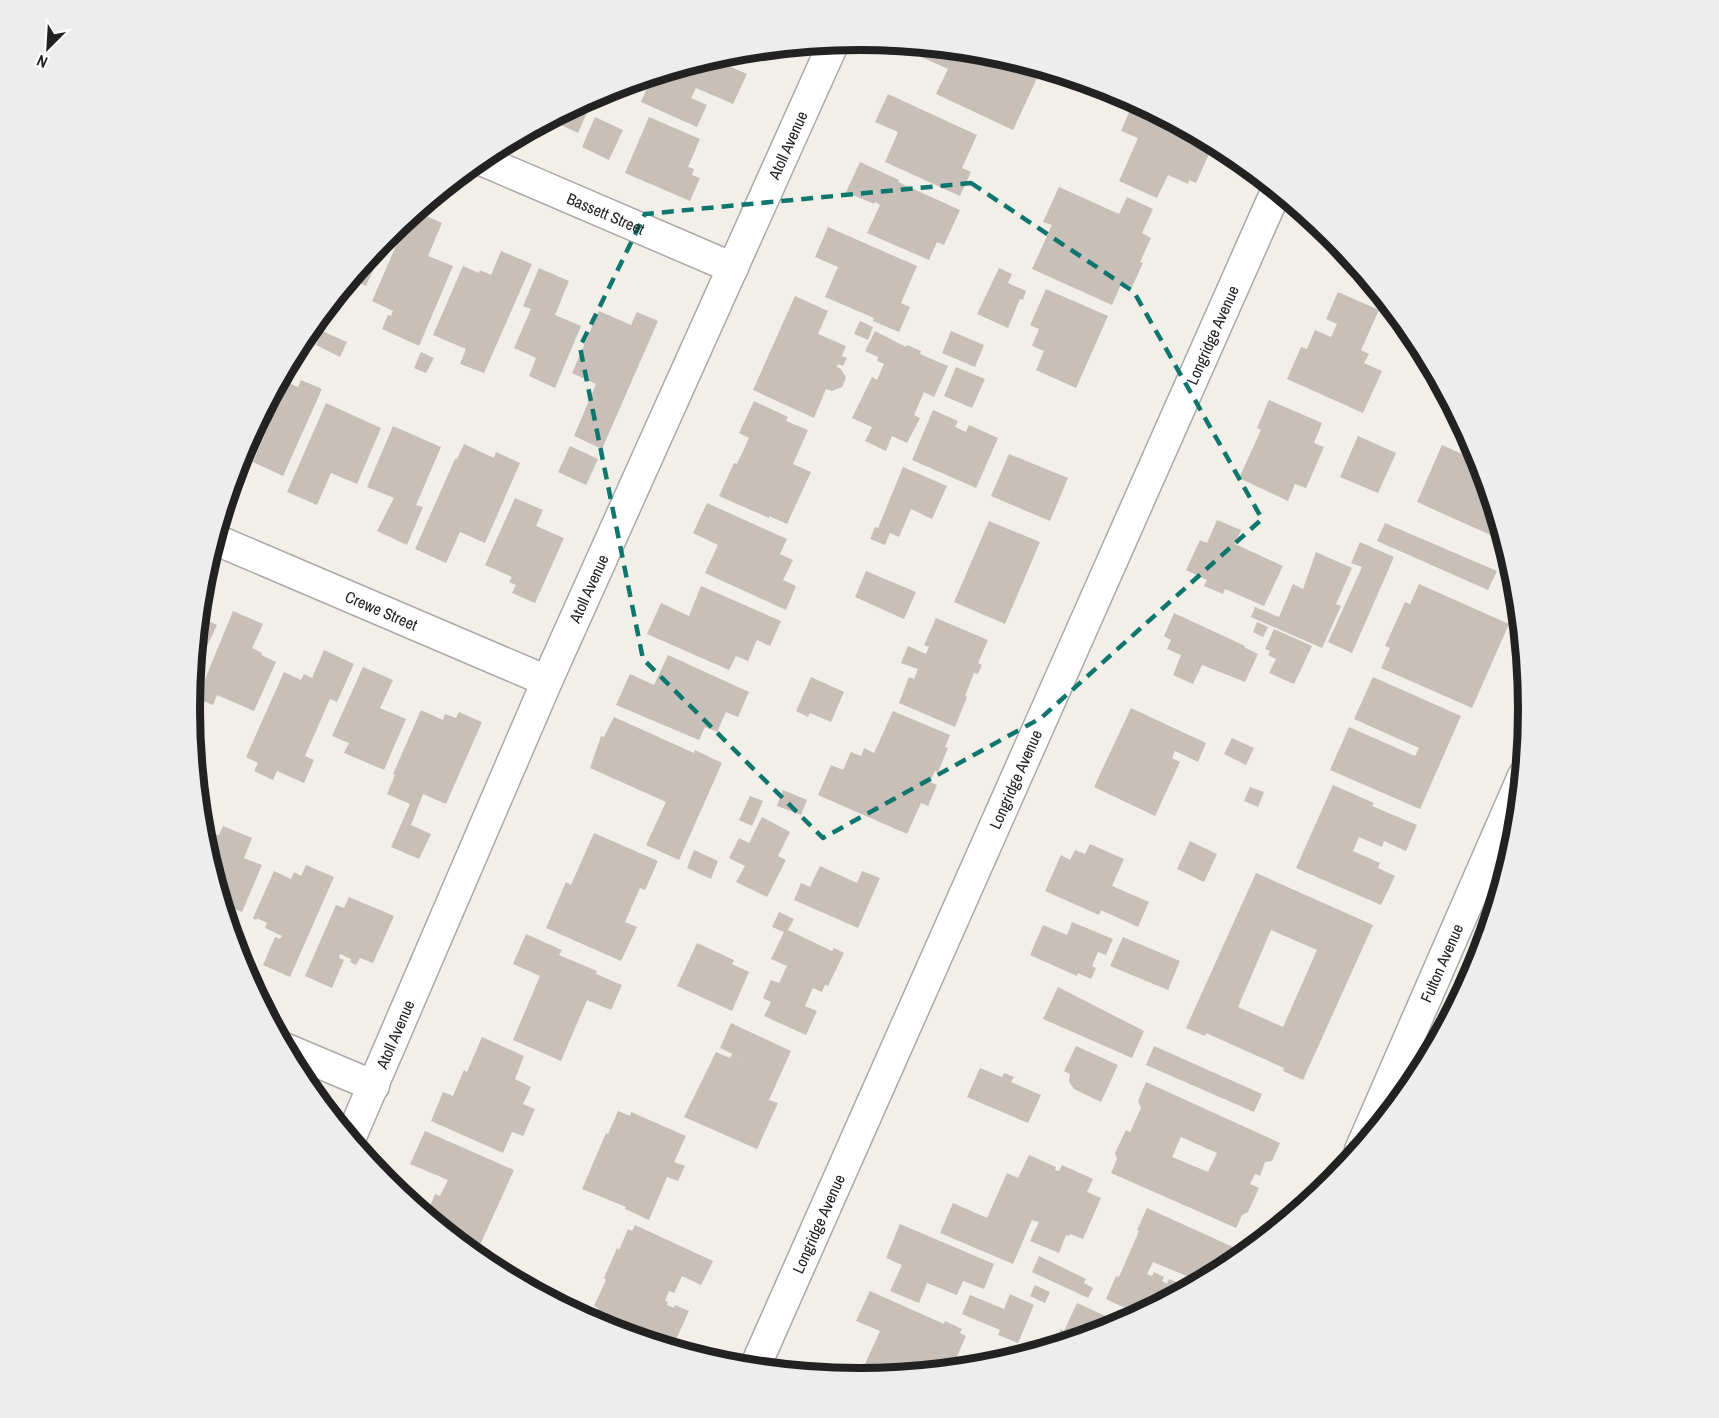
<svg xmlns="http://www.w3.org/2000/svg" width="1719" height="1418" font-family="'Archivo Narrow',sans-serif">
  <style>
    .building { fill: #c7bfb8; fill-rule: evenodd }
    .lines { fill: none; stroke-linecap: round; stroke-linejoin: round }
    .minor-casing { stroke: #a9a9a9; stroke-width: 33 }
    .minor { stroke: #fff; stroke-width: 30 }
    .marked { fill: none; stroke: #0f766e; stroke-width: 4.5; stroke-dasharray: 12 8; stroke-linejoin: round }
    .labels { text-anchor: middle; stroke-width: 6; stroke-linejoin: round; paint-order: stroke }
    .street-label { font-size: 16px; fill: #222; stroke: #fff }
    .rim { fill: none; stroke: #222; stroke-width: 8 }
  </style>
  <rect width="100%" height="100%" fill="#f2efe9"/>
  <path class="building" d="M914,44l77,8 48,22 -26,56 -77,-36 12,-25 -38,-17z
    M710,58l37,16 -14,30 -37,-16 -5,10 16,7 -10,22 -56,-25 9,-21 -7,-3z
    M595,94l-17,39 -30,-14 11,-5z
    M888,94l89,41 -15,33 9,4 -11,24 -75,-34 13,-30 -23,-10z
    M1132,105l11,5 2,-4 69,37 -18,40 -7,-3 -1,4 -20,-9 -11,23 -38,-17 19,-43 -17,-7z
    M595,117l28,13 -14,30 -27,-13z
    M649,117l51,22 -12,28 6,2 -2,6 8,3 -10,23 -65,-28z
    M860,162l39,18 -1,2 62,28 -16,35 -7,-3 -8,18 -62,-27 13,-28 -5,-3 -1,2 -28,-12z
    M1059,187l60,27 8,-17 26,12 -11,24 9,5 -11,24 3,1 -11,24 -10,-5 -10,23 -80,-36 20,-44 -9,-3z
    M415,211l27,12 -14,33 25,10 -34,80 -37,-17 6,-14 3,1 2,-5 -21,-10 37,-85z
    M828,227l89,39 -16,37 9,4 -11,25 -26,-11 1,-3 -49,-21 13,-30 -23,-10z
    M391,231l-25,55 -16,-7 36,-44z
    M501,251l31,13 -48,109 -24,-9 6,-15 -33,-14 30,-69 16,7 1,-3 11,5z
    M1351,256l12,16 4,4 -21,-9z
    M539,268l30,13 -14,34 26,11 -26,62 -26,-12 7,-18 -22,-10 17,-39 -8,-3z
    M999,268l13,6 -4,9 18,8 -3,9 -3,-1 -12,29 -31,-14z
    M1046,289l62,27 -32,72 -40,-18 8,-19 -12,-5 7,-17 -9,-4z
    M1338,292l41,18 -18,40 8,4 -5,9 18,8 -19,42 -76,-34 14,-32 6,2 8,-19 16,7 6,-13 -11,-5z
    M795,296l33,15 -10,23 28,12 -4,10 5,2 -4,8 -5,-2 -1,3 4,2 5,9 -4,9 -10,4 -6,-2 -12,29 -61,-28z
    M599,311l32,14 6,-13 21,9 -56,128 -28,-13 22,-52 -24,-11z
    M860,321l13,6 -5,13 -14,-6z
    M322,331l25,11 -7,15 -24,-12z
    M875,331l31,16 1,-2 14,6 -1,3 28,12 -14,31 -10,-5 -10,23 6,3 -13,25 -15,-7 -6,15 -21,-10 7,-14 -20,-9 20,-41 5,3 7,-16 -7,-3 1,-4 -13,-6z
    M951,331l33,14 -9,22 -33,-14z
    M421,352l13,6 -8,15 -12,-5z
    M956,367l29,12 -13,29 -28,-12z
    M280,379l18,8 3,-7 21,9 -39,87 -30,-14 12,-28 -12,-5z
    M1269,400l53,23 -8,20 10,4 -18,41 -11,-4 -7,17 -49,-23 22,-48 -4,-2z
    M754,401l34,16 -2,4 22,9 -15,34 18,8 -24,52 -18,-8v2l-50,-22 15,-33 3,1 12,-26 -10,-5z
    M326,403l55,25 -24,56 -26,-11 -14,32 -30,-13z
    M933,410l25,11 -3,6 11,5 3,-7 29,13 -22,50 -64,-28z
    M393,426l48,21 -25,58 7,2 -16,38 -30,-14 17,-33 -27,-11z
    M1358,436l38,17 -18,40 -38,-16z
    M464,444l30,14 2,-6 24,11 -35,80 -25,-11 -14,31 -31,-14 40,-90h2z
    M1442,445l40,18 24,79 -89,-40z
    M570,446l28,13 -12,26 -28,-13z
    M1009,454l59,24 -18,43 -59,-25z
    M903,467l44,19 -15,33 -21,-10 -12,28 -9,-4 -5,12 -15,-6 5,-12 3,1z
    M515,498l28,12 -7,16 28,12 -29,65 -23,-10 4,-8 -7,-3 3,-5 -27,-12z
    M707,503l80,36 -7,15 13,6 -10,20 13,6 -10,24 -81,-37 13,-28 -25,-12z
    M1217,520l24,10 -6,14 48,22 -19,40 -39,-17 -2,5 -19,-8 3,-6 -21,-10 14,-30 7,3z
    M989,521l51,21 -35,82 -51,-22z
    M1385,523l112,48 -9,19 -111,-49z
    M1360,542l34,15 -42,96 -24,-11 34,-75 -11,-4z
    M1316,552l36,16 -16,36 5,2 -19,42 -71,-31 4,-10 24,10 14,-33 10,5z
    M866,571l50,21 -12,27 -49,-22z
    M1419,584l90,40 -37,84 -91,-40 9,-20 -5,-2 20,-44 5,2z
    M701,586l80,35 -11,25 -13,-6 -9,21 -12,-5 -7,14 -82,-36 14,-31 28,13z
    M233,611l30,13 -11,24 10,5 -1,2 15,7 -22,49 -37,-16 -4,10 -12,-5v-11z
    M1174,613l71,33 -1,1 14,7 -13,28 -43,-17 -9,19 -20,-9 8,-20 -14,-6 4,-9 -7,-4z
    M199,617l18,8 -24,51z
    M936,618l52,22 -10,23 4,2 -4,9 -4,-1 -9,23 2,1 -12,30 -56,-24 10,-26 5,2 4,-10 -17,-6 7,-17 18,8 3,-7 -5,-2z
    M1257,622l11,5 -5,10 -10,-5z
    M1274,629l38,17 -18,38 -25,-11 7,-14 -8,-4 2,-4 -5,-2z
    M324,650l30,14 -17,38 -7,-3 -25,57 9,4 -10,23 -27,-12 -4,9 -19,-9 4,-8 -12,-6 38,-85 17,8 3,-6 8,4z
    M668,655l81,37 -11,25 -12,-5 -9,20 -12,-5 -6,13 -83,-35 14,-31 24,11z
    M363,667l30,13 -13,28 26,11 -22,51 -40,-17 5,-10 -17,-7z
    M811,677l33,15 -13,30 -21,-9 -2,4 -12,-6z
    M1373,677l88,39 -41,93 -90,-39 19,-43 66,29 4,-8 -65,-29z
    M1131,708l75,35 -8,19 -23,-11 -3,7 8,4 -25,54 -61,-29z
    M421,710l22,10 2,-6 11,4 3,-6 23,10 -36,82 -23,-10 -12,31 20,9 -12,25 -28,-12 19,-43 -23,-10 8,-19 -2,-1z
    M893,711l57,24 -5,12 3,1 -10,24 -3,-1 -5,11 7,3 -9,21 -7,-3 -14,31 -89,-39 13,-30 12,5 8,-18 10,4 3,-8 10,5z
    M614,717l80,36 1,-3 27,13 -43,97 -33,-15 20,-43 -76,-34 11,-32 3,1z
    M1232,738l22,10 -8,17 -22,-11z
    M1333,785l41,18 -2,3 45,19 -11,26 -22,-10 -2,6 -23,-10 -6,14 27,12 -2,5 17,8 -14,29 -85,-37z
    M1250,787l14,5 -6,15 -14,-6z
    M783,790l24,10 -6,15 -24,-9z
    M750,796l13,5 -11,25 -13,-6z
    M762,817l28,15 -12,24 8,4 -19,37 -31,-15 9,-16 -16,-8 10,-20 10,5z
    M223,826l29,12 -8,20 18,7 -20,47 -14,-6 -2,5 -2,-1 -17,-54 3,-5 -3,-1 5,-11 2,1 3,-6 2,1z
    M594,833l64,28 -13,29 -5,-2 -15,34 12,5 -16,34 -75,-33 20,-46 5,3z
    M1190,841l27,13 -13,28 -27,-13z
    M1090,844l34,15 -12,27 37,16 -11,25 -37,-17 -2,5 -54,-24 16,-36 9,5 5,-10 10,4z
    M694,850l24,11 -7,18 -24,-11z
    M306,865l28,12 -44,100 -27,-12 12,-28 5,2 2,-3 -17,-8 2,-5 -10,-5 -1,2 -3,-2 21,-47 17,8 3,-7 7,4z
    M820,866l37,17 5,-12 18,7 -22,50 -64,-28 7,-17 9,4z
    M1256,873l117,52 -70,155 -20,-9 1,-3 -78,-35 -1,3 -19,-8zM1271,930l46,20 -34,77 -45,-20z
    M349,897l45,19 -21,47 -13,-5 -4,7 -6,-3 1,-3 -11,-5 -1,4 5,2 -12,28 -27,-12 31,-71 8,3z
    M779,912l15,7 -6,11 44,21 2,-3 10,5 -16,33 -3,-1 -3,7 -9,-4 -8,18 12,5 -11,24 -42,-19 7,-14 -8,-4 8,-18 8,3 8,-17 -16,-7 13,-27 -12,-5z
    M1072,922l41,17 -7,16 -8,-3 -6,14 4,2 -5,11 -13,-6 -1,3 -47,-21 13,-30 24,10z
    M526,934l36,16 -3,5 38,16 -1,3 26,11 -11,25 -24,-10 -26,61 -48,-21 27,-64 -27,-12z
    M1123,937l57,24 -12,29 -58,-24z
    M697,943l37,17 -2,4 17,8 -17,39 -55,-25z
    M1058,987l86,44 -12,27 -89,-39z
    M731,1023l60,28 -22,49 9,3 -21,46 -73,-32 32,-65 14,6 2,-4 11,5 -23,-11z
    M482,1037l42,19 -9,23 16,8 -8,17 12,5 -12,27 -11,-4 -9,21 -72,-32 12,-29 10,4 11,-26 3,2z
    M1076,1046l42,19 -17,37 -27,-13 -5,-7 1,-8 -6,-3z
    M1154,1046l108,48 -8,18 -108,-47z
    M980,1068l22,9 2,-4 10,4 -3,5 30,13 -13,28 -61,-26z
    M1146,1082l134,61 -8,18 -7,1 -5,14 -5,-2 -5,10 9,4 -11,24 -6,3 -6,13 -125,-55 6,-14 -2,-6 11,-23 4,2 11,-24 -3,-7zM1181,1137l36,16 -9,19 -36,-15z
    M618,1111l12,5 1,-4 55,24 -12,26 11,4 -7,15 -11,-4 -18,43 -24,-11 1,-2 -44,-18 24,-56 2,1z
    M425,1131l89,39 -39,86 -49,-40 9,-22 5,2 8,-16 -38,-16z
    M1029,1155l27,12 -1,3 4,1 3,-6 31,14 -6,13 14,6 -18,41 -13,-5 -1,2 -3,-1 -7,18 -29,-12 9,-19 -7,-2 -19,44 -73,-31 13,-30 34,15 20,-45 11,5z
    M1147,1208l86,39 -10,24 -83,44 -34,-16 10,-23 3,1 20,-46 -2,-1zM1153,1262l36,15 -6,13 -4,-2 2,-4 -12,-5 -2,5 -5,-3 2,-4 -10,-5 -2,4 -5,-2z
    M900,1224l94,40 -10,25 -21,-8 -6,14 -30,-12 -8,20 -29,-12 12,-26 -16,-7z
    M635,1225l78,36 -12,24 -19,-9 -8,17 -5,-2 -4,10 3,1 -1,3 7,3 1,-3 14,6 -16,35 -76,-35 1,-3 -4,-2 12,-26 -2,-2 13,-30 2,2 9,-21 4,2z
    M1039,1256l47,23 -2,4 9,5 -5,10 -56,-26z
    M1035,1285l15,7 -5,11 -15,-7z
    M870,1291l74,33 1,-3 17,8 -2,4 6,3 -15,34 -52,5 -18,-8 -2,3 -14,-6 15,-33 -24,-10z
    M1010,1294l24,11 -16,38 -20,-8 2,-5 -38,-16 8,-19 34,14z
    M1077,1303l46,21 -7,4 -63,19 8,-18 3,2z"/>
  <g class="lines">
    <g class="minor-casing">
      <g id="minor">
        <path id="s1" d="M479,159l254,109"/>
        <path id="s2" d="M214,539l333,142"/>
        <path d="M284,1048l90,38"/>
        <path id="s3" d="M350,1139l197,-458 287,-639"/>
        <path id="s4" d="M1360,1150l163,-374"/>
        <path id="s5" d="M754,1369l523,-1180"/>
      </g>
    </g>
    <use href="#minor" class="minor"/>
  </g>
  <path class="marked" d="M971,183l163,109 128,227 -221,199 -218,120 -180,-179 -63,-312 65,-133z"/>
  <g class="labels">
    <g class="street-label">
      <text dy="6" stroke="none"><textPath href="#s3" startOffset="1086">Atoll Avenue</textPath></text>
      <text dy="6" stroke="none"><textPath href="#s1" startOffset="138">Bassett Street</textPath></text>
      <text dy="6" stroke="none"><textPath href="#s5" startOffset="1131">Longridge Avenue</textPath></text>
      <text dy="6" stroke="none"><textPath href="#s3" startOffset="600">Atoll Avenue</textPath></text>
      <text dy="6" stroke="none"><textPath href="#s2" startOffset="182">Crewe Street</textPath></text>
      <text dy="6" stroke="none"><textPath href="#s5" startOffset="645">Longridge Avenue</textPath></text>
      <text dy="6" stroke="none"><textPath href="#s4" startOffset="204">Fulton Avenue</textPath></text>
      <text dy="6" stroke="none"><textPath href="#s3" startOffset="114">Atoll Avenue</textPath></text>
      <text dy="6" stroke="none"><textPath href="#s5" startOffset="159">Longridge Avenue</textPath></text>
    </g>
  </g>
  <path d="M0 0H1719V1418H0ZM200 709a659 659 0 1 1 1318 0a659 659 0 1 1-1318 0Z" fill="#ededed" fill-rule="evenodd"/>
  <path class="rim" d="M200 709a659 659 0 1 1 1318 0a659 659 0 1 1-1318 0Z"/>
  <g transform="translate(48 48) rotate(204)" stroke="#ffffff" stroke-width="4.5" paint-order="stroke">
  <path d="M0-4.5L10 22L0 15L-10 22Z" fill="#222222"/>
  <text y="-9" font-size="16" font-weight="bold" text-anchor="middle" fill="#222222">N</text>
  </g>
</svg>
